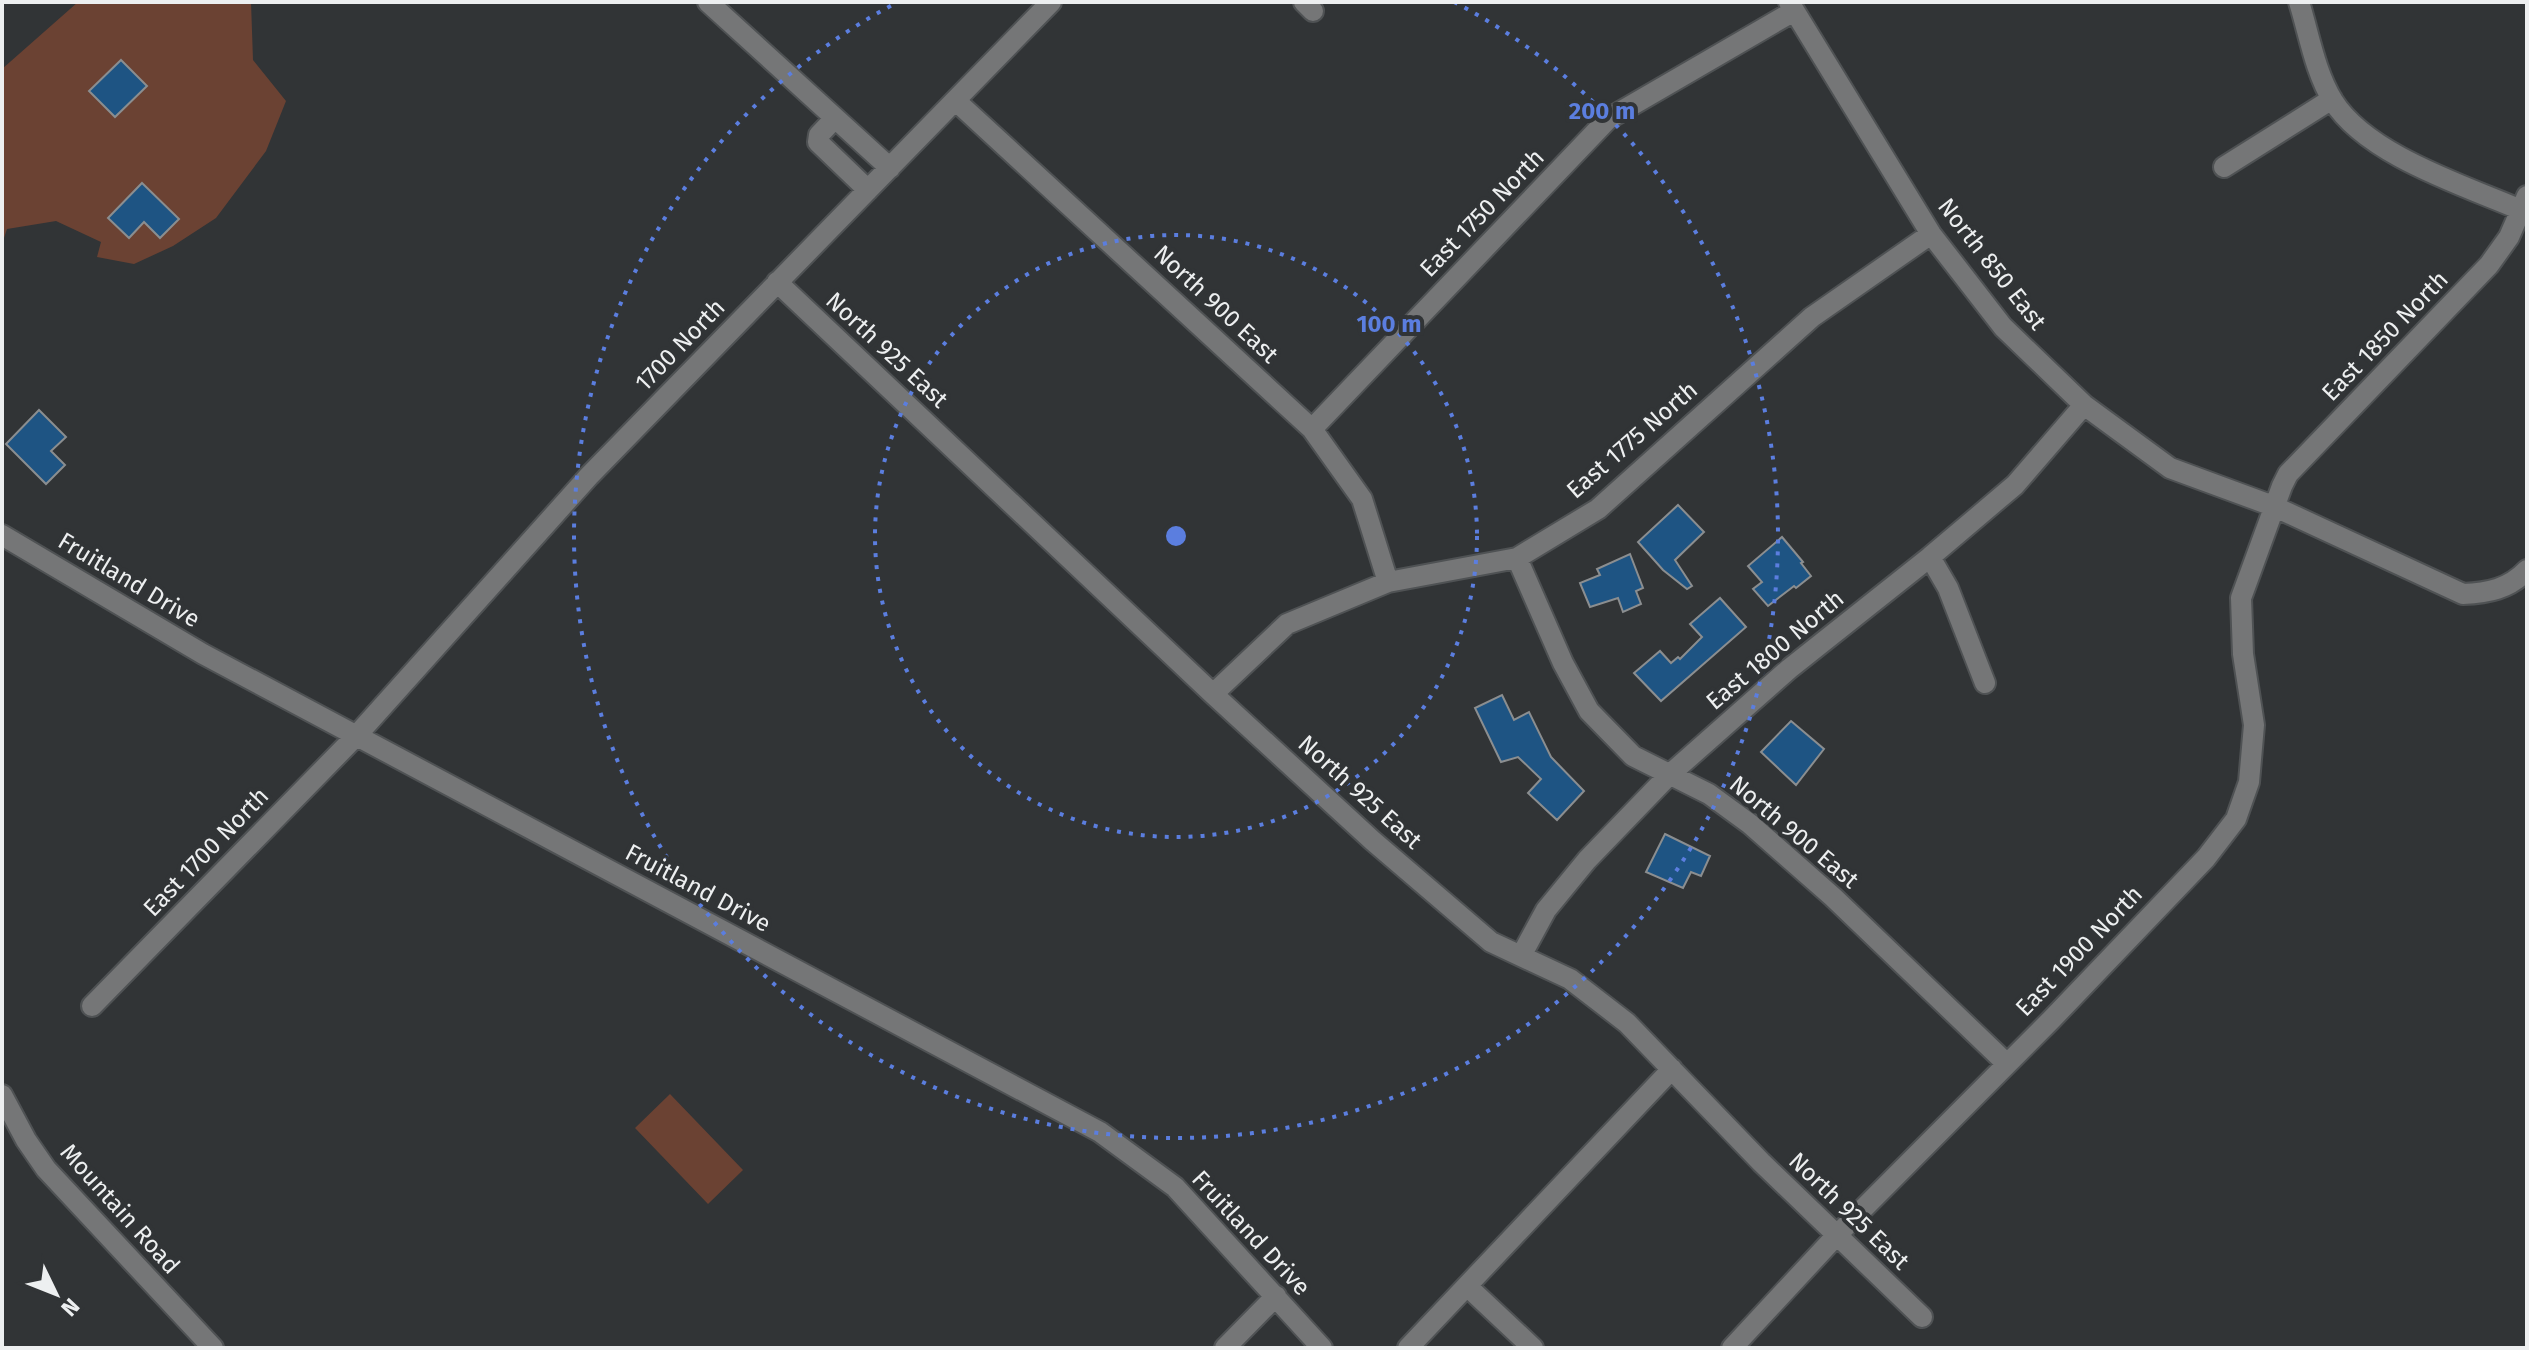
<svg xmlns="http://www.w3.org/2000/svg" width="2529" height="1350" font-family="'Fira Sans',sans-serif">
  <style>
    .green { fill: #6b4233 }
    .building { fill: #1e5483; stroke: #8b8e90; stroke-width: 2 }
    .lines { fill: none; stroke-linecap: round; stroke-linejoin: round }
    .minor-casing { stroke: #4f5254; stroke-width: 24 }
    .minor { stroke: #757677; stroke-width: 20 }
    .ring { fill: none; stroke: #5b7edf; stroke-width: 4; stroke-dasharray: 4 8 }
    .labels { text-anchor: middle; stroke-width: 8; stroke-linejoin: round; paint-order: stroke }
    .street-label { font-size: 24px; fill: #edeff0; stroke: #313436 }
    .centre { fill: #5b7edf; stroke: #313436; stroke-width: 4 }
    .ring-label { font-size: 24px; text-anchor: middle; font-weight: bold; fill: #5b7edf; stroke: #313436; stroke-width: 8; stroke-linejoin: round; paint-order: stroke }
  </style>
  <rect width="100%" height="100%" fill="#313436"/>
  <path class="green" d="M78,2h173l2,58 33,41 -20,50 -50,67 -43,28 -39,18 -37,-7 4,-15 -45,-21 -49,8 -5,15v-175z
    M670,1094l73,76 -35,34 -73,-76z"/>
  <path class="building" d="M121,60l26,26 -32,31 -26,-26z
    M142,183l37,36 -19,19 -16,-16 -15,16 -21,-20z
    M39,410l27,27 -15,14 14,14 -19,19 -40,-40z
    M1678,505l26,27 -29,28 17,26 -5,3 -24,-19 -25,-28z
    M1782,537l21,25 -2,1 10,13 -15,12 -2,-2 -26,20 -15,-17 9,-7 -14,-16z
    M1630,554l13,34 -7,3 5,13 -18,8 -5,-14 -28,9 -10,-24 20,-8 -3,-6z
    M1720,598l26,29 -85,74 -27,-28 26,-22 11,12 7,-6 2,2 22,-22 -12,-13z
    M1502,695l12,25 15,-8 22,45 33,34 -27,29 -29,-27 13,-14 -23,-22 -17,5 -26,-54z
    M1791,721l33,28 -28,36 -35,-33z
    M1665,834l45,22 -9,20 -10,-4 -8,16 -37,-16z"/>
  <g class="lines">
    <g class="minor-casing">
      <path id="minor" d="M708,2l182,166
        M1304,2l9,9
        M1789,2l142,232 72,93 81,78 86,63 103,38 190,88c25,-1 46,-5 64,-24
        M2299,2c10,32 16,70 34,99 34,54 130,84 188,109
        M956,101l356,328 50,70 26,83
        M835,118l-16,17 -1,7 50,48
        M2224,167l108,-68
        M777,282l436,412 160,147 118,101 79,37 57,44 134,139 161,155
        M1312,429l296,-310 186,-108
        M2,535l201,119 897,478 75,55 147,161
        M1930,557l18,31 37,95
        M1517,558l46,105 26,48 44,45 76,38 41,30 83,73 173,166
        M1213,694l74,-70 101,-42 129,-24 81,-49 214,-192 119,-83
        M1521,956l25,-46 41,-50 81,-84 121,-107 141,-112 85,-72 69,-80
        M92,1006l265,-271 232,-259 462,-474
        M2,1095l24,45 20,29 167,179
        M1467,1286l66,62
        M1225,1348l51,-52
        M1408,1348l264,-279
        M1732,1348l104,-112 215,-216 155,-162 30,-39 13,-37 5,-57 -11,-71 -2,-56 41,-112 6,-12 201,-209 20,-28 18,-41"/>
    </g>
    <use href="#minor" class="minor"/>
  </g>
  <g class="ring">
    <circle cx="1176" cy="536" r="301"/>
    <path d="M1454 2A602 602 0 1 1 898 2"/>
  </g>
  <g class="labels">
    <g class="street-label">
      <text transform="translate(1482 213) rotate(-46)" y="8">East 1750 North</text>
      <text transform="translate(1992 264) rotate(52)" y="8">North 850 East</text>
      <text transform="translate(1216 304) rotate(43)" y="8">North 900 East</text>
      <text transform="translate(2385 336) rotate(-46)" y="8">East 1850 North</text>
      <text transform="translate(680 345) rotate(-46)" y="8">1700 North</text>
      <text transform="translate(887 350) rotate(43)" y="8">North 925 East</text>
      <text transform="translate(1632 440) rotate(-41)" y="8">East 1775 North</text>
      <text transform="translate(129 580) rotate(31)" y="8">Fruitland Drive</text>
      <text transform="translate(1775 650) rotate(-40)" y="8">East 1800 North</text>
      <text transform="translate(1360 792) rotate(42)" y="8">North 925 East</text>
      <text transform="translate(1794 832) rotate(40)" y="8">North 900 East</text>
      <text transform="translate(206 852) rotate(-46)" y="8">East 1700 North</text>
      <text transform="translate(698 888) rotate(28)" y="8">Fruitland Drive</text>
      <text transform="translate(2079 951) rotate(-46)" y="8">East 1900 North</text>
      <text transform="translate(120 1209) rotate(48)" y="8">Mountain Road</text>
      <text transform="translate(1849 1211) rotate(44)" y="8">North 925 East</text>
      <text transform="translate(1251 1233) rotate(47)" y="8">Fruitland Drive</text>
    </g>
  </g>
  <circle cx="1176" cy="536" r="12" class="centre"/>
  <g class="ring-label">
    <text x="1602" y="119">200 m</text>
    <text x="1389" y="332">100 m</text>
  </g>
  <rect width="2529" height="1350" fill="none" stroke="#edeff0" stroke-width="8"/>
  <g transform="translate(56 1294) rotate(133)" stroke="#313436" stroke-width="6" paint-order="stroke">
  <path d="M0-6L14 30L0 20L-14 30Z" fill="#edeff0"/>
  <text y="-12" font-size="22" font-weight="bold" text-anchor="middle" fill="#edeff0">N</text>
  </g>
</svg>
